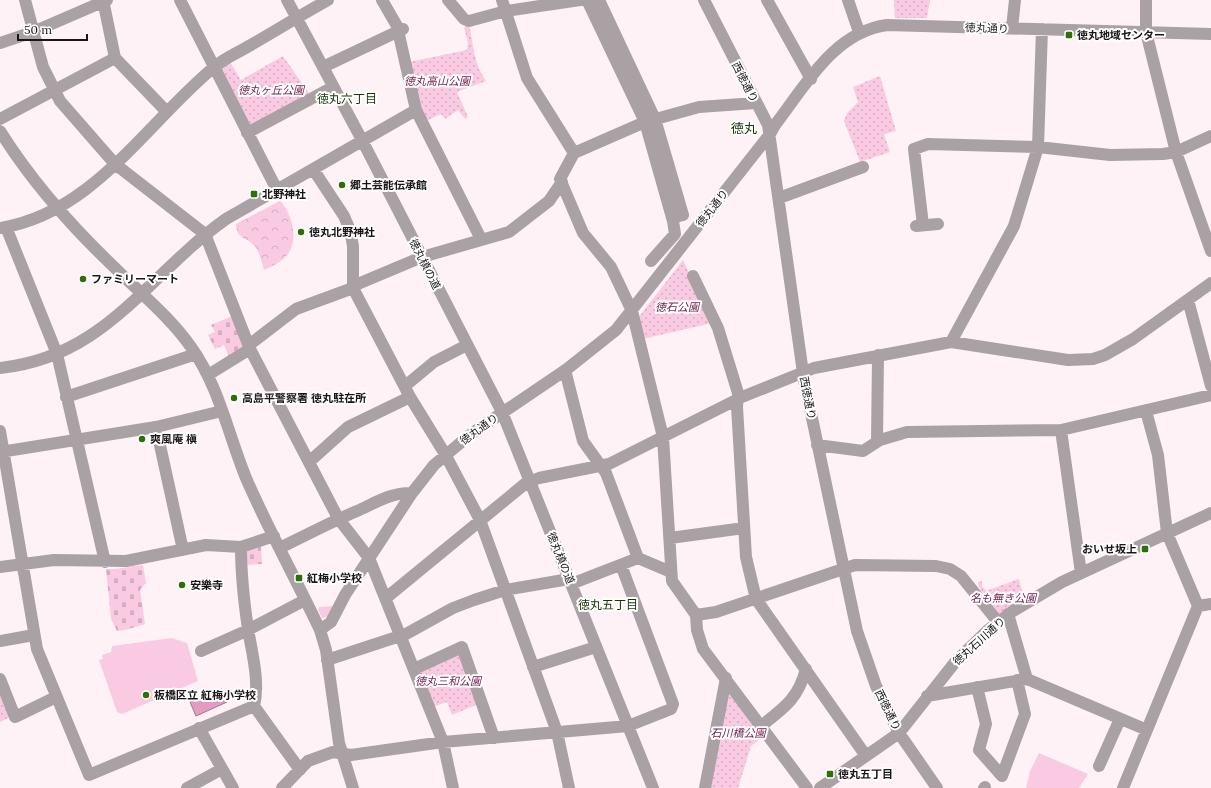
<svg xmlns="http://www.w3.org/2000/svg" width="1211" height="788" font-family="Lora,'Noto Sans JP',serif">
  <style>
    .green { fill: #f9cae1 }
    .forest { fill: url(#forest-crowns) }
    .cemetery { fill: url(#cemetery-stones) }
    .park { fill: url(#park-dots) }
    .water { fill: #e29cbf; stroke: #a6748d }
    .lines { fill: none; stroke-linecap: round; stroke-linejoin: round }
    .minor { stroke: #aaa1a5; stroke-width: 12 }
    .poi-dot { fill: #2e6f07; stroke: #fff; stroke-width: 1.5 }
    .labels { text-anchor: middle; stroke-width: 4; stroke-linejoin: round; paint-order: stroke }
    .street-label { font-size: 11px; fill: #1b1518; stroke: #fff }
    .poi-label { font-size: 11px; font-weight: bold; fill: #1b1518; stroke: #fff; text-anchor: start }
    .park-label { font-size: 11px; font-style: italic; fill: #752454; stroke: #fff }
    .neighbourhood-label { font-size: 12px; fill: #163507; stroke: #fff }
    .quarter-label { font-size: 13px; fill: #163507; stroke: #fff }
  </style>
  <defs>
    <pattern id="forest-crowns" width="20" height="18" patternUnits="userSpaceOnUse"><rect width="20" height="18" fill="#f9cae1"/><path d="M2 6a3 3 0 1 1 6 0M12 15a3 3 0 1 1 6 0" fill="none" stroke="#d5adc0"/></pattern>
    <pattern id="cemetery-stones" width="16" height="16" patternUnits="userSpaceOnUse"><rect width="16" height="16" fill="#f9cae1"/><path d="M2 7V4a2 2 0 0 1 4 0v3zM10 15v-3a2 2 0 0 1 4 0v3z" fill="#d5adc0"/></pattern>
    <pattern id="park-dots" width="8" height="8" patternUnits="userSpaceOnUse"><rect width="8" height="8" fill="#f9cae1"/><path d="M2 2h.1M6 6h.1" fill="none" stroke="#d5adc0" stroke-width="1.8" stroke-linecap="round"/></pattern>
  </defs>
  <rect width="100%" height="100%" fill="#fef2f7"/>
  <path class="green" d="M333,606l-4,11 -7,1 -4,-8 1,-3z
    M172,638l15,5 11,38 -76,33 -5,-2 -18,-52 4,-1 -1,-4 9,-3 1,-6z
    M1039,753l49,21 -9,14h-53l4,-17z"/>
  <path class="forest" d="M280,201c12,12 19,38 8,53 -6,8 -15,12 -24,16 -2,-7 -4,-16 -8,-22 -7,-11 -19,-7 -20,-24z"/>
  <path class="cemetery" d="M232,316l12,28 -2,5 -13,8 -5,-12 -9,4 -7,-14 7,-3 -4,-7z
    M261,546l1,18 -17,1 1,-14z
    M143,565l3,18 -6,7 5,34 -20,6 -8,1 -6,-12 -5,-50h9z"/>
  <path class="park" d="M894,0h36l-3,18h-32z
    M469,25c5,22 4,36 17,56l-29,11 11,25 -3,2 -7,-9 -13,9 -4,-5 -15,7 -7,-15 -10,-44 58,-12 1,-7 -4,-16z
    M283,56l28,40 -58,31 -5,-2 -28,-53 2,-6 8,-4 11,18z
    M880,76l16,55 -12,3 6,18 -30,10 -16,-41 3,-8 11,-11 -5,-15z
    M683,260l29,63 -69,16 -5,-21z
    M1019,579l5,20 -25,17 -20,-29 -1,-5 4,-1v5l4,5z
    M456,653l5,3 17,48 -26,11 -5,-13 -15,5 -12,-33 1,-5z
    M0,691l10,26 -10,5z
    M726,694h6l32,42 -13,10 -13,42h-29z"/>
  <path class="water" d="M222,689l5,13 -31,14 -6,-14z"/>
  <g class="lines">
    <path class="minor" d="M25,0l18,67 17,34 55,63 90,70 45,115 88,169 31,40 74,184 10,46
      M103,0l12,58 52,54
      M180,0l97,190
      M287,0l75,140 140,272 151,376
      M382,0l15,26 19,84 65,129
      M448,0l16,19 5,2 37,-10 74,-11
      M502,0l25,78 47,75
      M587,0l58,122 28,99 2,13 -24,27
      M599,0l56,119 28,96 -11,3
      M704,0l64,125 36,255 53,251 19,55 23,47 38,55
      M767,0l44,79
      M848,0l11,32
      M1146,0v32l30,120 35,99
      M1012,28l3,-28
      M0,43l33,-11 74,-32
      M323,67l80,-38
      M756,103l-57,4 -54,15 -71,31 -14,26 23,54 28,34 21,44 31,126 9,144 24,34 1,15 6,19 104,139
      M0,119l115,-61
      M0,131c32,51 71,95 114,136 26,26 56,50 77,80 28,39 37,87 55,131 22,51 50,101 74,152l6,20 13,93 14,45
      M247,133l86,-46
      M313,169l31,47 6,14 3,16v42l57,109 35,57 35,66 77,212 12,56
      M779,198l84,-31
      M923,225l-9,-76 14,-5 110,3 72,8 53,-1 13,-2 35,-16
      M916,226l22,-2
      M6,227l51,127 48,208
      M0,228c92,-14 146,-104 213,-160 10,-9 24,-15 36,-22 26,-15 52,-31 79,-46
      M693,276l25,52 20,65 -1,14 9,150 10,42 110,157
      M353,286l69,-29 87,-25 40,-31 13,-19
      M1188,300l23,86
      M951,342l63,-116 24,-79 4,-118
      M249,345l47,-36 57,-21
      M0,368c106,-11 147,-93 226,-149l190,-109
      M565,370l18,71 23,32 32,85 33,14
      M208,375l42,-26
      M405,386l29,-24 33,-17
      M66,397l130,-43
      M156,427l27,123
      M1061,430l20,143
      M0,431l37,218 52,126 165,-69 46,64
      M877,442l1,-87
      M817,445l46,6 17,-11 27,-8 154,-2 150,-35
      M0,452l156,-25 66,-16
      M309,462l39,-35 62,-30
      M670,538l74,-10
      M241,547c0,28 3,55 7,82 4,24 12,53 6,77
      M280,548c26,-13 51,-26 77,-37 18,-8 35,-19 55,-18
      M0,567l54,-7 72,1 80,-16 35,2 33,-11
      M571,584l67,-26
      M386,598l140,-115 13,-5 70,-14 133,-67 72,-29 137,-26 117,18 25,-1 12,-4 28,-16 78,-56
      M1198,606l13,-2
      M1008,614l19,65
      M696,615l20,-3 139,-47 81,1 14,3 11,7 37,46
      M320,630l11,-8 14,-27 67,-102 22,-28 37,-31 96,-65 49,-39 154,-196 5,-9c30,-39 59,-93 112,-100l324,9
      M0,641l34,-6
      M201,651l45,-20 59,-31
      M327,660l79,-26 47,-26 21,-8 31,-10 64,-11
      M533,667l63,-20
      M414,669l48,-22 32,91
      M0,679l15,38 41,-20
      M977,687l9,37 -7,26 23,26 23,-62 -8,-34
      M927,696l100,-17 120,51
      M761,726c23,-18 37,-27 45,-57
      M199,728l34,60
      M1099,766l21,-47
      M187,788l35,-19
      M282,788l26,-27 25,-9 18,3 92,-13 185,-16 43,-17 2,-5 -52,-139
      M705,788l21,-110
      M820,788l79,-55 57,-72 32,-31 25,-19 49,-29 149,-69
      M984,788l1,-1
      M1123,788l75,-182 -31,-73 -9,-78 -12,-44"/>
  </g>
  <g class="poi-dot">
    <rect x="1065" y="31" width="8" height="8" rx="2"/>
    <circle cx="342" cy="185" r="4"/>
    <rect x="250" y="190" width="8" height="8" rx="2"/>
    <circle cx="301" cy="232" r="4"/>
    <circle cx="83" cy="279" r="4"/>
    <circle cx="234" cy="398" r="4"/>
    <circle cx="142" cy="439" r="4"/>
    <rect x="1141" y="545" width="8" height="8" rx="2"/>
    <rect x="295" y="574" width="8" height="8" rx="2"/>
    <circle cx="182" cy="585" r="4"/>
    <circle cx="146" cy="695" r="4"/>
    <rect x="826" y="770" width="8" height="8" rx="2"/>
  </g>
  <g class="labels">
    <g class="street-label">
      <text transform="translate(987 28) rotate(2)" y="4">徳丸通り</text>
      <text transform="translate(745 82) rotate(63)" y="4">西徳通り</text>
      <text transform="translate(712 208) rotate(-52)" y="4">徳丸通り</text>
      <text transform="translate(425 264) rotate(63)" y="4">徳丸槙の道</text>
      <text transform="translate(808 398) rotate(79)" y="4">西徳通り</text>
      <text transform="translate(479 429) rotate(-36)" y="4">徳丸通り</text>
      <text transform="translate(561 558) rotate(68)" y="4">徳丸槙の道</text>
      <text transform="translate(979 641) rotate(-42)" y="4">徳丸石川通り</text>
      <text transform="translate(888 710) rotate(64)" y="4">西徳通り</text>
    </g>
    <g class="poi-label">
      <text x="1077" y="39">徳丸地域センター</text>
      <text x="350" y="189">郷土芸能伝承館</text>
      <text x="262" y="198">北野神社</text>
      <text x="309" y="236">徳丸北野神社</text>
      <text x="91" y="283">ファミリーマート</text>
      <text x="242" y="402">高島平警察署 徳丸駐在所</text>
      <text x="150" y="443">爽風庵 槇</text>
      <text x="1137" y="553" text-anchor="end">おいせ坂上</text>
      <text x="307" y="582">紅梅小学校</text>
      <text x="190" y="589">安樂寺</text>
      <text x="154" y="699">板橋区立 紅梅小学校</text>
      <text x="838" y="778">徳丸五丁目</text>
    </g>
    <g class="park-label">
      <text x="437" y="85">徳丸高山公園</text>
      <text x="271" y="94">徳丸ヶ丘公園</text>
      <text x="677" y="311">徳石公園</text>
      <text x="1003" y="602">名も無き公園</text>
      <text x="448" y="685">徳丸三和公園</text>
      <text x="738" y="737">石川橋公園</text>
    </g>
    <g class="neighbourhood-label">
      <text x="347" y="103">徳丸六丁目</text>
      <text x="608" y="609">徳丸五丁目</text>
    </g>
    <g class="quarter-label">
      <text x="744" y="133">徳丸</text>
    </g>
  </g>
  <path d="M18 34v6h69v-6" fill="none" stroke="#1b1518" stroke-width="2"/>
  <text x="24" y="34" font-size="12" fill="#1b1518" stroke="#ffffff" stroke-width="3" paint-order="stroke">50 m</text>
</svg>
